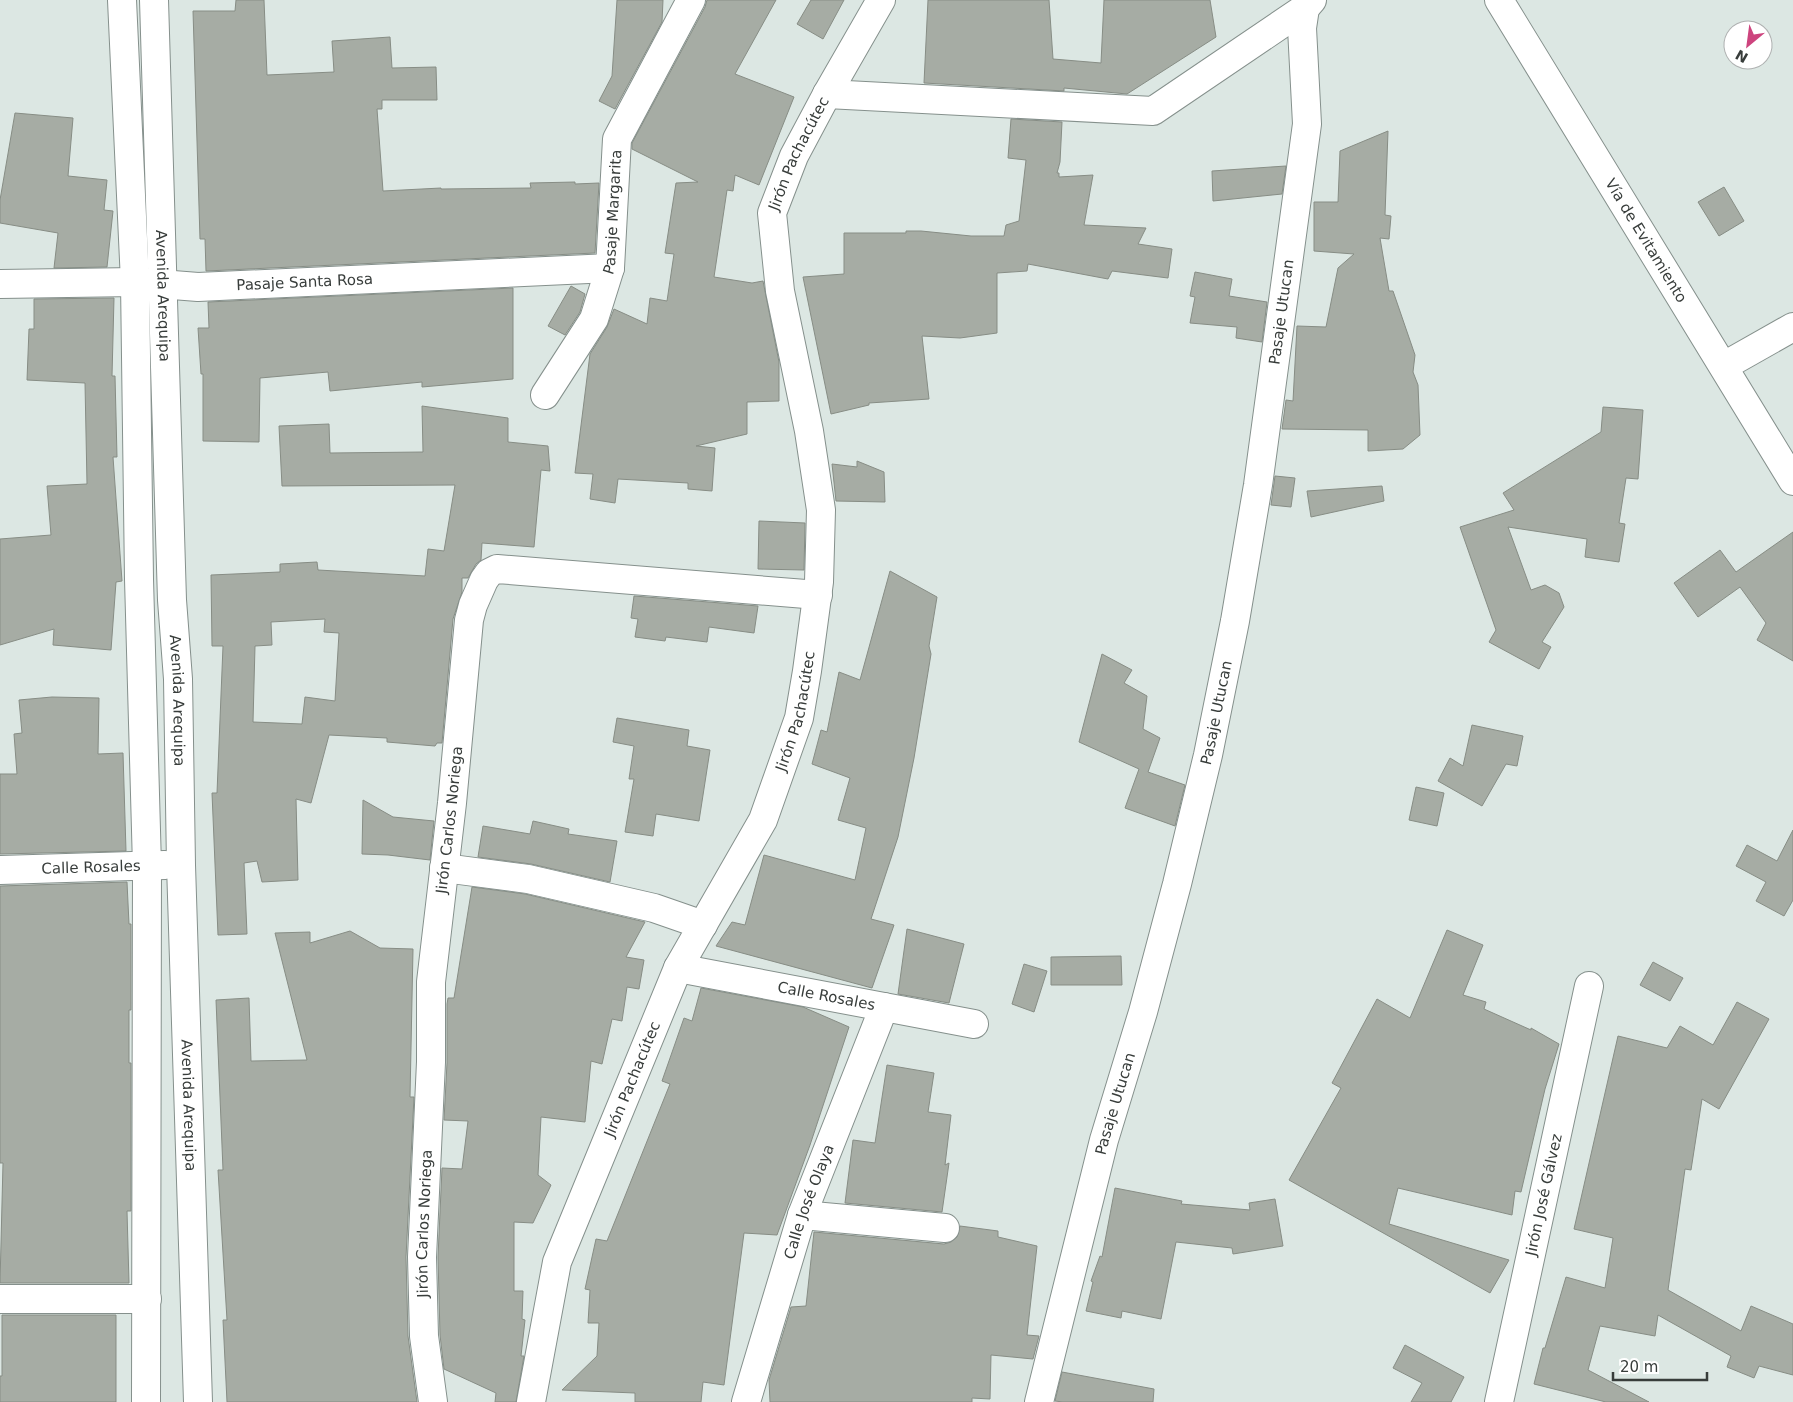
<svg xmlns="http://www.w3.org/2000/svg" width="1793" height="1402" font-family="'DejaVu Sans',sans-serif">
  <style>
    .building { fill: #a6aca4; stroke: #878d85; fill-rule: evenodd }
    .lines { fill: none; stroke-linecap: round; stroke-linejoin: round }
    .minor-casing { stroke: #85908c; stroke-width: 30 }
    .highway-casing { stroke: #85908c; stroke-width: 30 }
    .minor { stroke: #fff; stroke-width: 28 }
    .highway { stroke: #fff; stroke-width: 28 }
    .labels { text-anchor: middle; stroke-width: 4; stroke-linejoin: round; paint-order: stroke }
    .street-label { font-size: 15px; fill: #383d3b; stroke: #fff }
  </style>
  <rect width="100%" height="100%" fill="#dce7e3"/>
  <path class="building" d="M236,0h28l3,75 67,-3 -2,-31 58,-4 2,31 44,-1 1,33h-55v9h-5l6,82 58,-3v1l90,-1 -1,-5 45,-1v2l24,-1 -4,70 -389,18 -1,-32h-5l-7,-228h42z
    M617,0h46l-1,22 -47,87 -16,-8 13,-25z
    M707,0h69l-41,74 59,23 -35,88 -24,-10 -2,16 -6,-1 -13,87 38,6 11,-2 16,81v39l-32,1v32l-51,12 19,2 -3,43 -24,-2v-6l-70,-4 -3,24 -25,-4 3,-25 -18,-1 15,-119 17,-27 7,-18 33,15 3,-26 17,3 7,-47 -9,-1 11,-70 22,-1 -66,-33v-6l73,-136z
    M811,0h33l-21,39 -26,-15z
    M928,0h121l4,59 48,4 3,-63h106l6,37 -89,57 -63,-6v3l-140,-8z
    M15,113l58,5 -5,58 39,4 -3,30 9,1 -6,56 -53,1 4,-35 -58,-10v-23z
    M1011,119l51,3 -2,40 -3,11h2v4l34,-2 -9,50 62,3 -8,16 34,5 -4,29 -56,-7 -4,8 -80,-15 -1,7 -30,2v60l-37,5 -38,-2 7,63 -60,4v2l-38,9 -28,-137 41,-3v-41h62v-2h15l50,5h33l2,-11 13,-4 7,-61 -18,-2z
    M1388,131l-3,84 6,1 -2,23 -9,-1 9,53h4l22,64 -2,17 5,13 2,50 -17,14 -35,2v-21l-86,-1 4,-29 7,1 4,-75 29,1 12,-59 16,-14 -40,-3v-49h24l2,-51z
    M1286,166l-4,28 -69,7 -1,-30z
    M1724,187l20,34 -25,15 -21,-34z
    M1195,272l37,7 -3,17 38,6 -5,40 -26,-4 1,-11 -47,-4 5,-26 -5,-1z
    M571,286l14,8 -5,18 -15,23 -17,-9z
    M513,288v91l-91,8v-5l-92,9 -2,-19 -68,6 -1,64 -56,-1v-67h-2l-3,-46h11l-1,-26z
    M114,298l-2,78h3l2,81h-4l9,124 -6,1 -5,68 -58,-5 1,-16 -54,16v-106l51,-4 -4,-49 40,-2 -2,-101 -58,-3 2,-51h5v-30z
    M422,406l86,12v24l40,4 2,25 -9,-1 -7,77 -52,-4 -1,17 -5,4 -8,14h-6v14l-9,27 -11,124h-5l-2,3 -48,-4v-4l-58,-3 -18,68 -15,-4 2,81 -36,2 -5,-21 -13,2 3,71 -29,1 -6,-142h5l6,-147h-11l-1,-71 69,-3v-8l37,-2 1,8 107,6 3,-27 16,2 11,-66 -173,1 -3,-60 50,-2 1,29 93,-1zM325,619l-1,13 15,1 -4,68 -30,-4 -3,27 -49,-2 2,-76 17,-1 -1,-23z
    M1603,407l40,3 -5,69 -12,-1 -7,45 6,1 -6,38 -34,-5 2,-18 -79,-12 23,63 14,-5 14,8 5,14 -22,35 9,5 -12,22 -50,-27 7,-12 -36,-103 54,-17 -11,-17 98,-61z
    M857,461l27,11 1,30 -49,-1 -4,-37 25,3z
    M1275,476l20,2 -4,29 -20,-2z
    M1382,486l2,15 -73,16 -4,-26z
    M759,521l46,2 -1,47 -46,-1z
    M1793,532v129l-36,-21 9,-17 -26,-36 -42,30 -24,-34 46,-33 16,22z
    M890,571l47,26 -8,49 2,8 -17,104 -16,79 -27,82 23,6 -22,63 -156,-42 16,-24 13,3 19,-70 91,25 11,-52 -28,-8 12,-42 -38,-14 9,-34 6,2 12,-60 21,8z
    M634,596l124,10 -4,27 -45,-6 -2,15 -41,-5 -1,4 -30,-4 3,-18 -7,-1z
    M1102,654l30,16 -8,13 23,13 -4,33 17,9 -12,34 37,13 -10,41 -50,-18 14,-39 -60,-27z
    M52,697l47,1 -1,56 25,-1 3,98 -126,3v-80h17l-3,-40 8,-1 -3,-33z
    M617,718l72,12 -2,16 23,4 -11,71 -43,-7 -3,22 -28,-4 9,-53h-5l5,-33 -21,-4z
    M1472,725l51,11 -6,30 -11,-2 -24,42 -44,-25 12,-23 13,8z
    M1416,787l28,6 -7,33 -28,-6z
    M363,800l30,17 41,4 -4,39 -42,-5 -26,-1z
    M533,821l36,8 -1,5 49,7 -7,41 -79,-18 -53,-7 5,-31 47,8z
    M1793,830v70l-9,16 -28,-15 10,-19 -30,-16 11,-21 30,16z
    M127,882l2,42h2v86h-2v53h2v148h-4l2,72h-129l3,-120h-3v-277z
    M472,887l53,7 120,28 -19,35 18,3 -5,29 -12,-2 -5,34 -10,-2 -10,45 -11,-3 -6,61 -44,-5 -3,58 13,10 -18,38 -19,-1v69h9l-1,28 3,1 -4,36h3l-8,46h-21l1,-9 -52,-24 -4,-34 -2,-78 4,-89 20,1 6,-48 -24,-1 3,-57v-59l1,-6h6z
    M907,929l57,15 -15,59 -51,-9z
    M1447,930l36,15 -20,50 23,7 -2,7 47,21v-2l28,16 -14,45 -24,103 -6,-1 -3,24 -114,-27 -9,36 120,36 -19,33 -201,-113 52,-92 -9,-5 45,-84 33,19z
    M350,931l30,17 33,1 -3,148h4l-8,160 2,79 9,66h-190l-4,-82h4l-9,-150h5l-7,-170 33,-2 2,63 56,-1 -32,-127 35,-1v11z
    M1121,956l1,29h-71v-28z
    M1653,962l30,16 -13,23 -30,-16z
    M1024,964l23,7 -13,41 -22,-8z
    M701,988l102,19 46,20 -39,118 -33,90 -33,-2 -20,152 -21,-3 -2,20h-66v-9l-73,-3 35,-34 2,-33h-11l2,-33 -5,-1 11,-50 11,2 63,-157 -8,-3 22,-63 8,3z
    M1737,1002l32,17 -50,90 -17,-10 -11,71 -6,-1 -17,121 73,41 10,-25 42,18v51l-34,-9 -5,12 -27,-11 4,-11 -73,-41 -3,21 -55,-10 -12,44 61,32h-43l-72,-18 9,-36h2l21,-71 39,11 8,-50 -39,-9 44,-193 49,12 13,-22 33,19z
    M887,1065l47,8 -6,39 23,3 -6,50 4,-2 -7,49 -97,-9 8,-63 22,3z
    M1115,1188l67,13 -1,3 69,6 -1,-7 26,-4 8,47 -50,8 -1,-6 -56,-6 -15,77 -39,-8 -1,7 -35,-7 7,-29 -2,-1 9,-25 2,1z
    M960,1226l38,5v6l39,9 -10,89 12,1 -6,23 -42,-4 -1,44 -18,-1v4h-202l-1,-22 22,-73 15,-1 8,-74 130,12 7,-2 6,-5z
    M2,1315h114v87h-116v-26h2z
    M1405,1345l59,32 -13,25h-40l11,-19 -29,-15z
    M1062,1372l92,17 -1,13h-90l-8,-1z"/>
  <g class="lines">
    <g class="minor-casing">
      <g id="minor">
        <path d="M122,0l13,282 4,297 8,287 -1,536"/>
        <path id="s1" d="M154,0l18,600 6,79 3,186 17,537"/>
        <path d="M827,94l326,17 152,-103 7,-8"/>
        <path id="s2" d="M0,284l135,-2 63,5 412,-19"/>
        <path d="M1724,366l69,-39"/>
        <path id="s3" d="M545,395l49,-76 16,-51 7,-129 74,-139"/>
        <path d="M444,868l84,11 126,29 49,17"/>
        <path id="s4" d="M0,870l165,-5"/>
        <path id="s5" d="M678,968l296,56"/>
        <path d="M802,1215l143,13"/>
        <path d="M0,1299h147"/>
        <path id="s6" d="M433,1402l-9,-66 -2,-79 9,-195v-80l21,-179 17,-183 4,-15 11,-25 5,-7 8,-4 321,26"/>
        <path id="s7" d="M531,1402l26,-140 121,-294 85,-148 36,-102 8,-47 12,-89 2,-72 -12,-79 -29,-140 -8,-78 22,-57 33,-62 54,-94"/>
        <path id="s8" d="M746,1402l56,-187 82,-208"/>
        <path id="s9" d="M1039,1402l65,-262 39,-128 34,-128 31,-129 27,-134 23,-136 49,-361 -5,-96 3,-20"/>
        <path id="s10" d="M1499,1402l90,-416"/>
      </g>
    </g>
    <g class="highway-casing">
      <g id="highway">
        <path id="s11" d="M1499,0l294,481"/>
      </g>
    </g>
    <use href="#minor" class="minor"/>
    <use href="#highway" class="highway"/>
  </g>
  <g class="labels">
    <g class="street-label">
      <text dy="5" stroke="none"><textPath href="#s7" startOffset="1315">Jirón Pachacútec</textPath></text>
      <text dy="5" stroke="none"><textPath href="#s3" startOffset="200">Pasaje Margarita</textPath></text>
      <text dy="5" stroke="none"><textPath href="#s11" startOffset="282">Vía de Evitamiento</textPath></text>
      <text dy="5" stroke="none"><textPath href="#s2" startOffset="305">Pasaje Santa Rosa</textPath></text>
      <text dy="5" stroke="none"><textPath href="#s1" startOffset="296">Avenida Arequipa</textPath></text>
      <text dy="5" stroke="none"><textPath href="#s9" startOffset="1118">Pasaje Utucan</textPath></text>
      <text dy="5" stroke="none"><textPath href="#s1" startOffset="701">Avenida Arequipa</textPath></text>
      <text dy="5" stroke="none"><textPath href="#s7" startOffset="745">Jirón Pachacútec</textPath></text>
      <text dy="5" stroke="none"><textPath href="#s9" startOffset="712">Pasaje Utucan</textPath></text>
      <text dy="5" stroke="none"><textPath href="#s6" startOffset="584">Jirón Carlos Noriega</textPath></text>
      <text dy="5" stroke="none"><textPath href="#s4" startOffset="91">Calle Rosales</textPath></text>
      <text dy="5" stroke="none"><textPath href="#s5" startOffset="151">Calle Rosales</textPath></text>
      <text dy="5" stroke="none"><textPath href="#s7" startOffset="340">Jirón Pachacútec</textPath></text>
      <text dy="5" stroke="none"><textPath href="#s9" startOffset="308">Pasaje Utucan</textPath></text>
      <text dy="5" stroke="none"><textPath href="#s1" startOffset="1106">Avenida Arequipa</textPath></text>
      <text dy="5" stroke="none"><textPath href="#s10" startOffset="212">Jirón José Gálvez</textPath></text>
      <text dy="5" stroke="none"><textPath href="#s8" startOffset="210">Calle José Olaya</textPath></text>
      <text dy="5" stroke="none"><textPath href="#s6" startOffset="179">Jirón Carlos Noriega</textPath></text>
    </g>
  </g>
  <g transform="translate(1748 45) rotate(209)"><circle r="24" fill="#ffffff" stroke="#afb1b1"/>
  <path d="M0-4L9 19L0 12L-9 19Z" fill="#cd447e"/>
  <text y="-8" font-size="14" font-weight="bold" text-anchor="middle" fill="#383d3b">N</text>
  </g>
  <path d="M1613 1372v8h94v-8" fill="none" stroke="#383d3b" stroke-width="2.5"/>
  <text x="1620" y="1372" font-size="15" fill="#383d3b" stroke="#ffffff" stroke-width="4" paint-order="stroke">20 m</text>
</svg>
